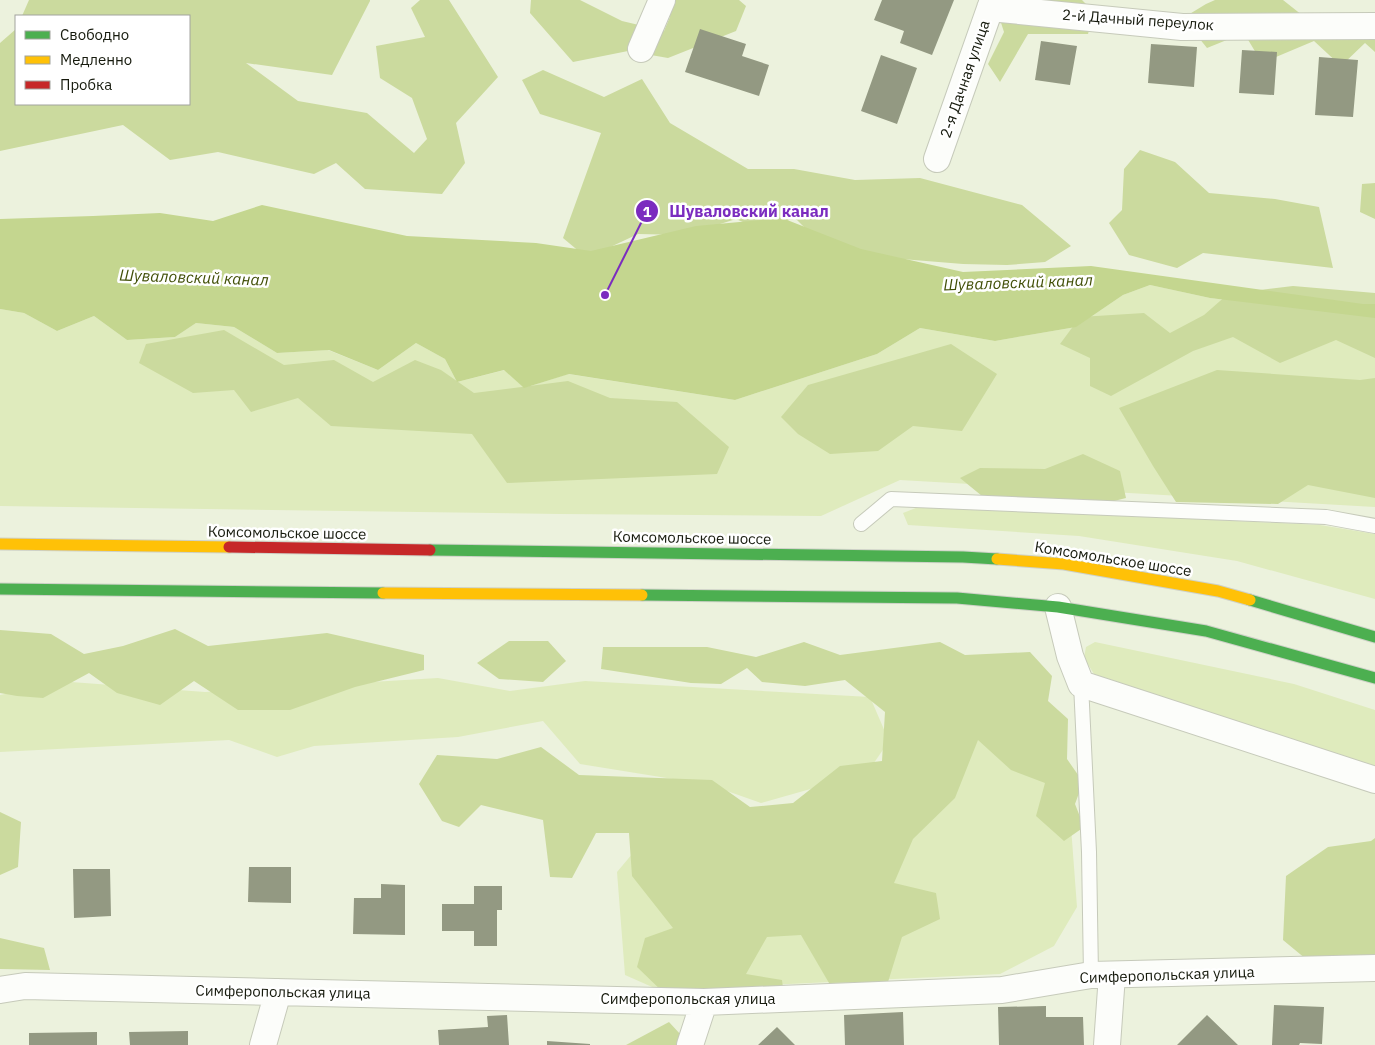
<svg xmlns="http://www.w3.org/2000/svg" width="1375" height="1045" font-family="'IBM Plex Sans',sans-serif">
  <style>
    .green { fill: #dfebbd }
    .forest { fill: #cbda9e }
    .water { fill: #c4d68f }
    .building { fill: #939982 }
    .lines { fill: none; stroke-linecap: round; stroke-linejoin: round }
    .lane-casing { stroke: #c6caba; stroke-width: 16 }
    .street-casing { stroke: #c6caba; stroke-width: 28 }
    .fast-casing { stroke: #ced1c7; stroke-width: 13 }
    .slow-casing { stroke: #ced1c7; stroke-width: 13 }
    .jam-casing { stroke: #ced1c7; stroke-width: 13 }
    .lane { stroke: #fcfdfa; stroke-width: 14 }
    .street { stroke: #fcfdfa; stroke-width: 26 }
    .fast { stroke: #4caf50; stroke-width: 11 }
    .slow { stroke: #ffc107; stroke-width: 11 }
    .jam { stroke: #c62828; stroke-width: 11 }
    .labels { text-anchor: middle; stroke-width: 5; stroke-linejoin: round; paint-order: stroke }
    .street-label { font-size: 15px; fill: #161a0d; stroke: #fff }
    .water-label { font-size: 16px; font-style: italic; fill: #414f07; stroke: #fff }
    .leader { fill: none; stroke: #7b2cbf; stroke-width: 2 }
    .callout-dot { fill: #7b2cbf; stroke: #fff; stroke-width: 2 }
    .mark-label { font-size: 15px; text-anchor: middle; font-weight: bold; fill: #fff }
    .callout-label { font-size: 16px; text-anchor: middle; font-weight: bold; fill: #7b2cbf; stroke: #fff; stroke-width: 5; stroke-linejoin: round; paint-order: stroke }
  </style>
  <rect width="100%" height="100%" fill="#ecf2dd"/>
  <path class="green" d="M1150,285l60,13 165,20v189l-475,-27 -79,36 -261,-2 -560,-8v-197l24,4 33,18 37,-15 33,24 48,-3 21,-14 38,4 43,26 51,-3 50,20 38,-27 29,16 12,23 48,-12 19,18 44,-14 167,26 142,-46 43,-26 75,13 81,-14 47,-32z
    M921,506l399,19 55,9v65l-138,-38 -158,-25 -171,-11 -5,-12z
    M1095,642l199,42 81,26v57l-281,-93 -10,-16 2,-11z
    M438,678l72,13 75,-10 285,16 19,44 -22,32 -106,30 -51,-18 -130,-21 -37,-43 -85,16 -144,9 -37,11 -48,-17 -229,12v-57l71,-13 134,10z
    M939,719l125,14 13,174 -23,39 -54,28 -341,16 -34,-15 -8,-103 43,-51 130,10z"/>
  <path class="forest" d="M29,0h341v1l-38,74 -86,-12 52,38 69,12 47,40 13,-14 -15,-41 -32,-20 -4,-32 49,-9 -14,-29 9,-8h29l49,77 -42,46 9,40 -23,31 -77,-5 -29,-26 -22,11 -96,-22 -48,8 -47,-35 -123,26v-108l16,-14v75h173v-88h-167z
    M531,0h49l42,21 42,10 6,-14 -7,-17h76l7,6 -10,25 -68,27 -40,-7 -55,11 -43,-49z
    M995,0h87l12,12 -6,22h-60l-28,48 -12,-18 16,-32 -10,-31z
    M1215,0h68l24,19 68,9v24l-10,-9 -24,23 -27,-25 -52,22 -18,-30 -37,15 -24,-30 23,-14z
    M543,70l61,27 38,-18 28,44 78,46h46l61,11 65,-2 102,27 49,41 -26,16 -38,3 -44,-1 -86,-7 -56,-13 -26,-26 -34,12 -25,-11 -51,16 -47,-1 -51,24 -24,-20 38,-105 -61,-19 -18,-34z
    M1140,150l35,12 34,31 66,6 44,8 14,61 -130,-15 -26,15 -48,-13 -20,-32 13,-13 2,-41z
    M1375,183v36l-15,-7 2,-28z
    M1293,286l82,7v65l-39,-18 -56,23 -47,-26 -40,14 -82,45 -21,-10v-28l-30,-14 20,-27 64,-4 26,20 34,-18 24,-21z
    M224,330l60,35 50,-5 39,22 42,-22 26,10 33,23 94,-12 42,17 67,4 52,45 -12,27 -210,9 -35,-49 -141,-8 -33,-28 -47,14 -17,-22 -41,3 -54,-30 7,-19z
    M951,344l46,30 -35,57 -49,-5 -35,25 -48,3 -32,-20 -17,-17 27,-32z
    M1217,370l143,10 15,-2v120l-67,-13 -30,19 -102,-2 -23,-36 -34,-58z
    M1083,454l37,17 6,27 -16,4 -128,-6 -22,-18 20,-10 65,1z
    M175,629l33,17 119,-13 97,22v15l-69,17 -65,23h-52l-44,-29 -34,24 -43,-12 -28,-20 -46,25 -26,-2 -17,-3v-63l51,4 33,20 39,-8z
    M509,641h39l18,20 -23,21 -44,-3 -22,-16z
    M804,642l36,13 100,-13 25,13 65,-3 22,24 -4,25 20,18 -1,40 16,23 -8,22 9,23 -20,14 -28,-25 9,-33 -34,-13 -33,-30 -23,58 -42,41 -19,44 42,10 4,26 -38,18 -14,45 -59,1 -28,-48 -34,2 -21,37 36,6 2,15h-118l-29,-28 8,-29 28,-10 -41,-52 -3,-43h-33l-24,45 -22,-1 -7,-57 -62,-15 -22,22 -17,-6 -23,-37 18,-29 60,4 44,-12 38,28 133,5 38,27 43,-4 47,-37 42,-5 3,-49 -40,-32 -40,6 -43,-4 -15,-14 -26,16 -30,-1 -90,-14 2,-22h104l49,10z
    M0,812l21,10 -3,45 -18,8z
    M1375,838v125l-36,-8 -27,9 -29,-24 3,-64 42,-29 43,-6z
    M0,938l44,10 6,22 -50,-1z
    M669,1022l12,13 -5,10h-50z"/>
  <path class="water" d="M262,205l145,31 129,7 55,8 105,-25 86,-8 79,31 102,23 128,-6 272,38h12v14l-165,-20 -60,-13 -27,10 -47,32 -81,14 -75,-13 -43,26 -142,46 -166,-26 -45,14 -20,-18 -47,12 -12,-23 -29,-16 -38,27 -49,-20 -52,3 -43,-26 -38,-4 -21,14 -48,3 -33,-24 -37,15 -33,-18 -24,-4v-90l93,-3 67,-3 53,8z"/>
  <path class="building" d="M882,0h72l-22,55 -32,-12 4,-12 -30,-11z
    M700,29l46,15 -4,12 27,9 -10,31 -74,-24z
    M1041,41l36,5 -7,39 -35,-5z
    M1151,44l46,3 -3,40 -46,-4z
    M1242,50l35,2 -3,43 -35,-2z
    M881,55l36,13 -20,56 -36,-13z
    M1319,57l39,3 -5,57 -38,-2z
    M249,867h42v36l-43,-1z
    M73,869h37l1,47 -37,2z
    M381,884l24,1v50l-52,-1 1,-36h27z
    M474,886h28v24h-5v36h-23v-15h-32v-27h32z
    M1274,1005l50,2 -2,37 -22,-1 -1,2h-27z
    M1046,1006v11h37l1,28h-85l-1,-38z
    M903,1012l1,33h-59l-1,-30z
    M507,1015l2,30h-70l-1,-15 50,-3 -1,-11z
    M1207,1015l31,30h-61z
    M777,1027l18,18h-37z
    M188,1031v14h-58l-1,-13z
    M97,1032v13h-68v-12z
    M547,1041l43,3v1h-43z"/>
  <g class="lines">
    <g class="lane-casing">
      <path id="lane" d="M861,524l30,-25 435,18 49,9
        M1081,684l8,168 2,123"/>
    </g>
    <g class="street-casing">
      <path id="street" d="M990,8l192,19 193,-1
        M641,49l21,-49
        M937,159l56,-159
        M1058,607l12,49 11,28 294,96
        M0,990l25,-4 679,16 298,-12 89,-15 284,-7
        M263,1045l15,-53
        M690,1045l14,-43
        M1107,1045l5,-70"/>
    </g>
    <g class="fast-casing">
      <path id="fast" d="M430,550l533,7 34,2
        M0,589l383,4
        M642,595l315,3 101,9 148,24 169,47
        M1250,600l125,37"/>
    </g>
    <g class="slow-casing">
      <path id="slow" d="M0,544l229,3
        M997,559l67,5 154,27 32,9
        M383,593l259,2"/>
    </g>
    <g class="jam-casing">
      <path id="jam" d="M229,547l201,3"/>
    </g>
    <use href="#lane" class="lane"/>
    <use href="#street" class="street"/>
    <use href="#fast" class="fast"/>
    <use href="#slow" class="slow"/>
    <use href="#jam" class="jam"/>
  </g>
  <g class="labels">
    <g class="street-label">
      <text transform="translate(1138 20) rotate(4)" y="5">2-й Дачный переулок</text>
      <text transform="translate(965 79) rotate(-71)" y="5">2-я Дачная улица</text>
      <text transform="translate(287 533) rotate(1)" y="5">Комсомольское шоссе</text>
      <text transform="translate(692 538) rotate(1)" y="5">Комсомольское шоссе</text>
      <text transform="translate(1113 559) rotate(9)" y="5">Комсомольское шоссе</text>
      <text transform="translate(1167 975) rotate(-2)" y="5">Симферопольская улица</text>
      <text transform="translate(283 992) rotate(1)" y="5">Симферопольская улица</text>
      <text x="688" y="1004">Симферопольская улица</text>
    </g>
    <g class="water-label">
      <text transform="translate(194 277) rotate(2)" y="6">Шуваловский канал</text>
      <text transform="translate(1018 282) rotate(-2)" y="6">Шуваловский канал</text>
    </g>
  </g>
  <path class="leader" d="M605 295L647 211"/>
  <g class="callout-dot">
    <circle cx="605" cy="295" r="5"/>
    <circle cx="647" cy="211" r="12"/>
  </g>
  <g class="mark-label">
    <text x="647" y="217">1</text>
  </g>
  <g class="callout-label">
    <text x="749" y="217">Шуваловский канал</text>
  </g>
  <rect x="15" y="15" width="175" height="90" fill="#ffffff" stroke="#a2a39e"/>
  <rect x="25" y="31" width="25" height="8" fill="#4caf50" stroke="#a2a39e"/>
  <text x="60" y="40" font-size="15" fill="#161a0d">Свободно</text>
  <rect x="25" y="56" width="25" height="8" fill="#ffc107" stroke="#a2a39e"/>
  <text x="60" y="65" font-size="15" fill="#161a0d">Медленно</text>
  <rect x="25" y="81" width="25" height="8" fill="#c62828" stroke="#a2a39e"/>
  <text x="60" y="90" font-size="15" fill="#161a0d">Пробка</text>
</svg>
